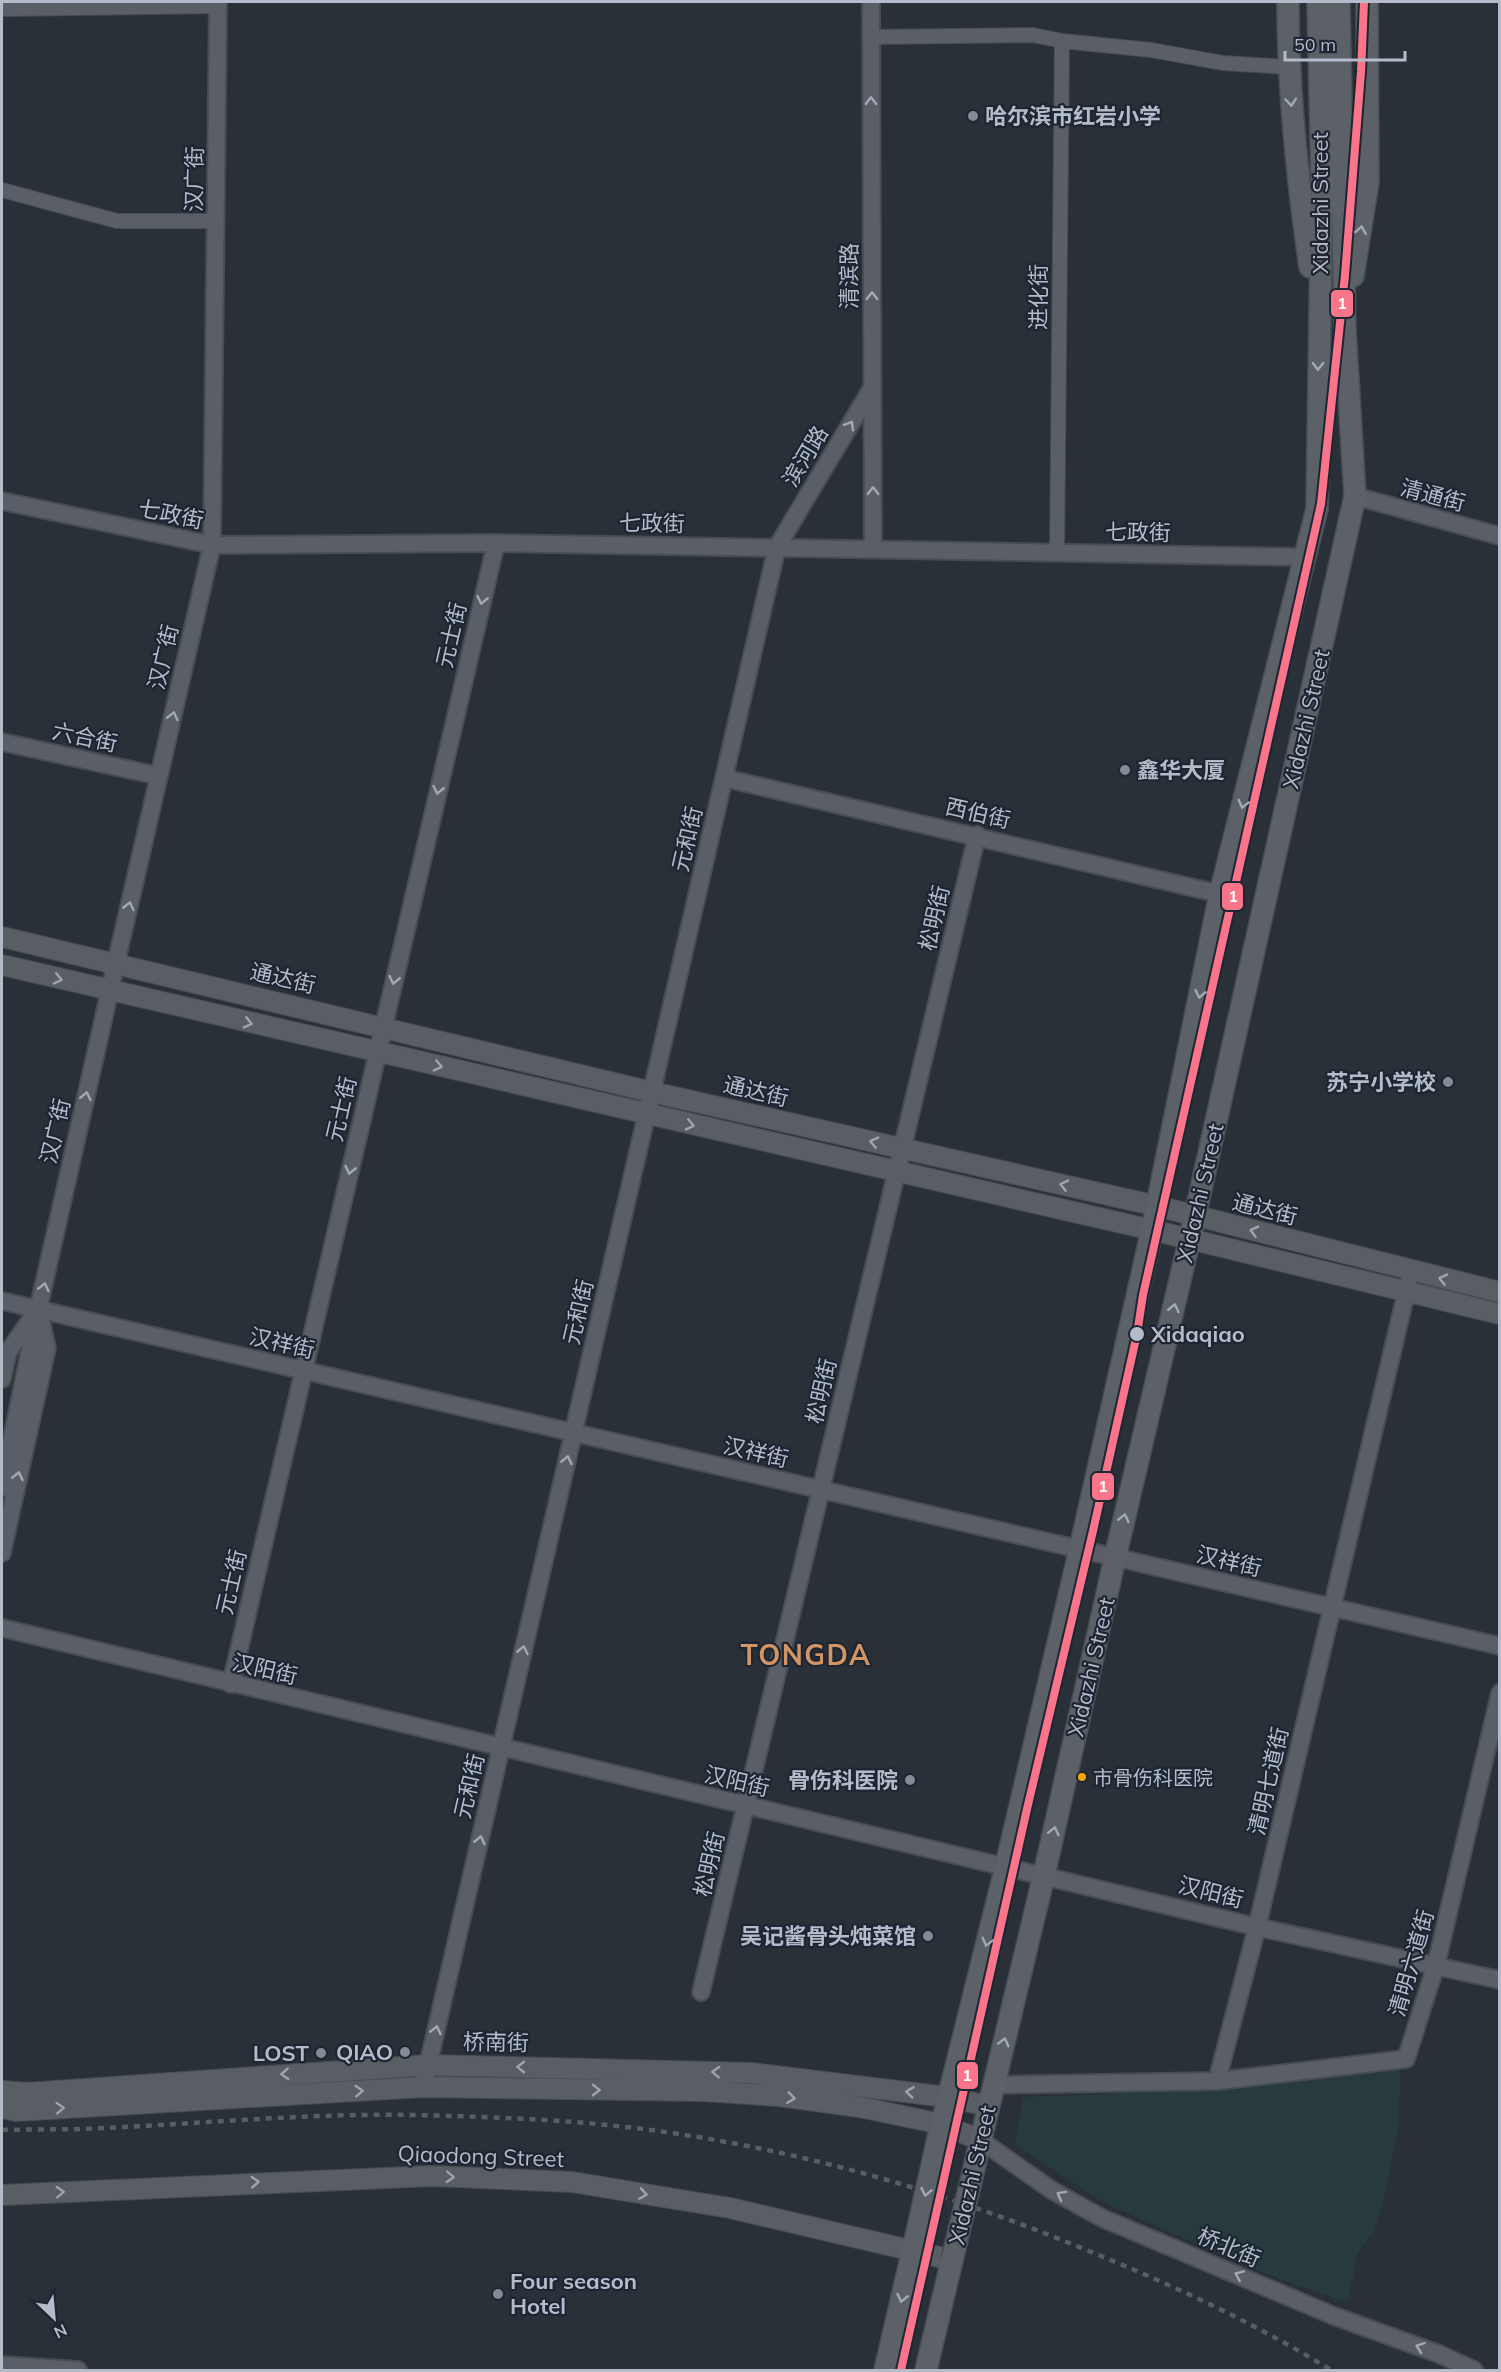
<svg xmlns="http://www.w3.org/2000/svg" width="1501" height="2372" font-family="Mulish,'Noto Sans SC',sans-serif">
  <style>
    .green { fill: #273a3e }
    .lines { fill: none; stroke-linecap: round; stroke-linejoin: round }
    .minor-casing { stroke: #484c53; stroke-width: 16 }
    .tertiary-casing { stroke: #484c53; stroke-width: 20 }
    .secondary-casing { stroke: #484c53; stroke-width: 22 }
    .primary-casing { stroke: #484c55; stroke-width: 24 }
    .minor { stroke: #5a5e66; stroke-width: 14 }
    .tertiary { stroke: #5a5e66; stroke-width: 16 }
    .secondary { stroke: #595d64; stroke-width: 20 }
    .primary { stroke: #5c6168; stroke-width: 21 }
    .rail { stroke: #595d64; stroke-width: 4.5; stroke-dasharray: 6 6; stroke-linecap: butt }
    .primary-bridge-casing { stroke: #484c55; stroke-width: 24; stroke-linecap: butt }
    .primary-bridge { stroke: #5c6168; stroke-width: 21 }
    .metro-1-casing { stroke: #1d2633; stroke-width: 12 }
    .metro-1 { stroke: #fa758a; stroke-width: 8 }
    .oneway { stroke: #a2a9b5 }
    .oneway2 { stroke: #a2aab6 }
    .oneway3 { stroke: #9da4b0 }
    .poi-dot { fill: #848b96; stroke: #1d2633; stroke-width: 2 }
    .stop-dot { fill: #b4bcc9; stroke: #1d2633; stroke-width: 2 }
    .bus-dot { fill: #f7a600; stroke: #1d2633; stroke-width: 2 }
    .labels { text-anchor: middle; stroke-width: 4.5; stroke-linejoin: round; paint-order: stroke }
    .bus-label { font-size: 20px; fill: #b4bcc9; stroke: #1d2633; text-anchor: start }
    .poi-label { font-size: 22px; font-weight: bold; fill: #b4bcc9; stroke: #1d2633; text-anchor: end }
    .street-label { font-size: 22px; fill: #b4bcc9; stroke: #1d2633 }
    .stop-label { font-size: 22px; font-weight: bold; fill: #b4bcc9; stroke: #1d2633; text-anchor: start }
    .district-label { font-size: 28px; font-weight: bold; letter-spacing: 1.5px; fill: #d59563; stroke: #1d2633 }
    .line-badge { stroke: #1d2633; stroke-width: 2 }
    .badge-label { font-size: 16px; text-anchor: middle; font-weight: bold; fill: #fff }
  </style>
  <rect width="100%" height="100%" fill="#2a3038"/>
  <path class="green" d="M1401,2067l-3,62 -15,74 -10,29 -15,21 -11,50 -96,-35 -150,-67 -86,-57 8,-47 195,-8z"/>
  <g class="lines">
    <g class="minor-casing">
      <path id="minor" d="M2,9l216,-3
        M871,37l162,-2 29,6 89,9 72,13 65,4
        M2,190l115,31h99
        M1057,553l5,-512"/>
    </g>
    <g class="tertiary-casing">
      <path id="tertiary" d="M871,2l2,547
        M1355,496l145,40
        M2,501l210,44 284,-2 810,14
        M2,742l157,34
        M724,778l496,116
        M2,1301l1498,345
        M2,1379l6,-27 26,-37
        M2,1488l36,-178 78,-347 96,-418 6,-543
        M2,1553l45,-205 -7,-32
        M2,1628l1255,299 243,53
        M231,1684l265,-1141
        M701,1992l276,-1157
        M1217,2081l189,-22 30,-94 64,-272
        M993,2085l224,-4 40,-154 154,-655
        M423,2087l354,-1540 95,-159
        M980,2140l73,51 49,27 232,98 105,38 35,16
        M2,2365l76,5"/>
    </g>
    <g class="secondary-casing">
      <path id="secondary" d="M2,937l650,155 505,114 343,86
        M2,965l1150,265 348,84
        M2,2091l25,2 401,-28 323,8 196,24 41,9
        M2,2108l14,3 407,-24 281,4 75,5 81,11 81,17 39,16
        M2,2195l430,-19 140,6 158,26 222,52"/>
    </g>
    <g class="primary-casing">
      <path id="primary" d="M1288,2c0,89 9,176 22,265
        M1353,276l15,-94 -1,-180
        M937,2143l69,-277 74,-317 72,-319 68,-336 97,-385 5,-328 -4,-179
        M976,2160l68,-285 71,-317 80,-342 160,-720 -10,-166 -6,-328
        M885,2370l30,-129
        M926,2370l26,-110"/>
    </g>
    <use href="#minor" class="minor"/>
    <use href="#tertiary" class="tertiary"/>
    <use href="#secondary" class="secondary"/>
    <use href="#primary" class="primary"/>
    <path class="rail" d="M2,2130c34,-1 69,0 103,-2 104,-5 208,-15 311,-13 83,2 166,5 249,17 148,21 293,64 431,122 81,33 160,70 235,116"/>
    <g class="primary-bridge-casing">
      <path id="primary-bridge" d="M915,2241l22,-98
        M952,2260l24,-100"/>
    </g>
    <use href="#primary-bridge" class="primary-bridge"/>
    <g class="metro-1-casing">
      <path id="metro-1" d="M901,2370l126,-561 66,-278 44,-197 6,-39 178,-791 24,-229 16,-203 3,-70"/>
    </g>
    <use href="#metro-1" class="metro-1"/>
  </g>
  <defs><path id="oneway-chevron" d="M-2-3.5L2.5 0L-2 3.5" fill="none" stroke-width="1.6" stroke-linecap="round" stroke-linejoin="round" transform="scale(1.5)"/></defs>
  <g class="oneway">
    <use href="#oneway-chevron" transform="translate(871 101) rotate(-90)"/>
    <use href="#oneway-chevron" transform="translate(872 296) rotate(-90)"/>
    <use href="#oneway-chevron" transform="translate(850 425) rotate(-59)"/>
    <use href="#oneway-chevron" transform="translate(873 491) rotate(-90)"/>
    <use href="#oneway-chevron" transform="translate(482 600) rotate(103)"/>
    <use href="#oneway-chevron" transform="translate(173 716) rotate(-77)"/>
    <use href="#oneway-chevron" transform="translate(438 790) rotate(103)"/>
    <use href="#oneway-chevron" transform="translate(129 906) rotate(-77)"/>
    <use href="#oneway-chevron" transform="translate(394 980) rotate(103)"/>
    <use href="#oneway-chevron" transform="translate(86 1096) rotate(-77)"/>
    <use href="#oneway-chevron" transform="translate(350 1170) rotate(103)"/>
    <use href="#oneway-chevron" transform="translate(44 1287) rotate(-77)"/>
    <use href="#oneway-chevron" transform="translate(567 1460) rotate(-77)"/>
    <use href="#oneway-chevron" transform="translate(18 1476) rotate(-77)"/>
    <use href="#oneway-chevron" transform="translate(523 1650) rotate(-77)"/>
    <use href="#oneway-chevron" transform="translate(480 1840) rotate(-77)"/>
    <use href="#oneway-chevron" transform="translate(436 2030) rotate(-77)"/>
    <use href="#oneway-chevron" transform="translate(1061 2195) rotate(-151)"/>
    <use href="#oneway-chevron" transform="translate(1239 2275) rotate(-157)"/>
    <use href="#oneway-chevron" transform="translate(1420 2347) rotate(-160)"/>
  </g>
  <g class="oneway2">
    <use href="#oneway-chevron" transform="translate(1291 102) rotate(85)"/>
    <use href="#oneway-chevron" transform="translate(1361 230) rotate(-81)"/>
    <use href="#oneway-chevron" transform="translate(1318 366) rotate(91)"/>
    <use href="#oneway-chevron" transform="translate(1243 804) rotate(104)"/>
    <use href="#oneway-chevron" transform="translate(1200 994) rotate(102)"/>
    <use href="#oneway-chevron" transform="translate(1174 1308) rotate(-77)"/>
    <use href="#oneway-chevron" transform="translate(1124 1518) rotate(-77)"/>
    <use href="#oneway-chevron" transform="translate(1054 1831) rotate(-77)"/>
    <use href="#oneway-chevron" transform="translate(987 1942) rotate(104)"/>
    <use href="#oneway-chevron" transform="translate(1004 2042) rotate(-76)"/>
    <use href="#oneway-chevron" transform="translate(926 2192) rotate(102)"/>
    <use href="#oneway-chevron" transform="translate(902 2298) rotate(103)"/>
  </g>
  <g class="oneway3">
    <use href="#oneway-chevron" transform="translate(58 979) rotate(13)"/>
    <use href="#oneway-chevron" transform="translate(248 1023) rotate(13)"/>
    <use href="#oneway-chevron" transform="translate(438 1066) rotate(13)"/>
    <use href="#oneway-chevron" transform="translate(690 1125) rotate(13)"/>
    <use href="#oneway-chevron" transform="translate(874 1142) rotate(-167)"/>
    <use href="#oneway-chevron" transform="translate(1064 1185) rotate(-167)"/>
    <use href="#oneway-chevron" transform="translate(1254 1231) rotate(-166)"/>
    <use href="#oneway-chevron" transform="translate(1443 1279) rotate(-167)"/>
    <use href="#oneway-chevron" transform="translate(521 2067) rotate(-179)"/>
    <use href="#oneway-chevron" transform="translate(716 2072) rotate(-177)"/>
    <use href="#oneway-chevron" transform="translate(285 2074) rotate(176)"/>
    <use href="#oneway-chevron" transform="translate(596 2090) rotate(1)"/>
    <use href="#oneway-chevron" transform="translate(359 2091) rotate(-3)"/>
    <use href="#oneway-chevron" transform="translate(910 2092) rotate(-173)"/>
    <use href="#oneway-chevron" transform="translate(791 2098) rotate(8)"/>
    <use href="#oneway-chevron" transform="translate(60 2108) rotate(-3)"/>
    <use href="#oneway-chevron" transform="translate(450 2177) rotate(3)"/>
    <use href="#oneway-chevron" transform="translate(255 2182) rotate(-3)"/>
    <use href="#oneway-chevron" transform="translate(60 2192) rotate(-3)"/>
    <use href="#oneway-chevron" transform="translate(643 2194) rotate(9)"/>
  </g>
  <g class="poi-dot">
    <circle cx="973" cy="116" r="6"/>
    <circle cx="1125" cy="770" r="6"/>
    <circle cx="1448" cy="1082" r="6"/>
    <circle cx="910" cy="1780" r="6"/>
    <circle cx="928" cy="1936" r="6"/>
    <circle cx="405" cy="2052" r="6"/>
    <circle cx="321" cy="2053" r="6"/>
    <circle cx="498" cy="2294" r="6"/>
  </g>
  <circle class="stop-dot" cx="1137" cy="1334" r="8"/>
  <circle class="bus-dot" cx="1082" cy="1777" r="5"/>
  <g class="labels">
    <g class="bus-label">
      <text x="1093" y="1785">市骨伤科医院</text>
    </g>
    <g class="poi-label">
      <text x="985" y="124" text-anchor="start">哈尔滨市红岩小学</text>
      <text x="1137" y="778" text-anchor="start">鑫华大厦</text>
      <text x="1436" y="1090">苏宁小学校</text>
      <text x="898" y="1788">骨伤科医院</text>
      <text x="916" y="1944">吴记酱骨头炖菜馆</text>
      <text x="393" y="2060">QIAO</text>
      <text x="309" y="2061">LOST</text>
      <text x="510" y="2289" text-anchor="start">Four season<tspan x="510" dy="25">Hotel</tspan></text>
    </g>
    <g class="street-label">
      <text transform="translate(194 179) rotate(-89)" y="8">汉广街</text>
      <text transform="translate(1320 203) rotate(-90)" y="8">Xidazhi Street</text>
      <text transform="translate(849 276) rotate(-90)" y="8">清滨路</text>
      <text transform="translate(1038 297) rotate(-90)" y="8">进化街</text>
      <text transform="translate(805 456) rotate(-59)" y="8">滨河路</text>
      <text transform="translate(1433 495) rotate(15)" y="8">清通街</text>
      <text transform="translate(171 514) rotate(12)" y="8">七政街</text>
      <text transform="translate(652 523) rotate(1)" y="8">七政街</text>
      <text transform="translate(1138 532) rotate(1)" y="8">七政街</text>
      <text transform="translate(451 635) rotate(-77)" y="8">元士街</text>
      <text transform="translate(163 657) rotate(-77)" y="8">汉广街</text>
      <text transform="translate(1306 719) rotate(-77)" y="8">Xidazhi Street</text>
      <text transform="translate(85 737) rotate(12)" y="8">六合街</text>
      <text transform="translate(978 813) rotate(13)" y="8">西伯街</text>
      <text transform="translate(687 839) rotate(-77)" y="8">元和街</text>
      <text transform="translate(934 918) rotate(-77)" y="8">松明街</text>
      <text transform="translate(283 978) rotate(13)" y="8">通达街</text>
      <text transform="translate(756 1091) rotate(13)" y="8">通达街</text>
      <text transform="translate(341 1109) rotate(-77)" y="8">元士街</text>
      <text transform="translate(55 1131) rotate(-77)" y="8">汉广街</text>
      <text transform="translate(1200 1193) rotate(-77)" y="8">Xidazhi Street</text>
      <text transform="translate(1265 1209) rotate(14)" y="8">通达街</text>
      <text transform="translate(578 1312) rotate(-77)" y="8">元和街</text>
      <text transform="translate(282 1343) rotate(13)" y="8">汉祥街</text>
      <text transform="translate(821 1391) rotate(-77)" y="8">松明街</text>
      <text transform="translate(756 1452) rotate(13)" y="8">汉祥街</text>
      <text transform="translate(1229 1561) rotate(13)" y="8">汉祥街</text>
      <text transform="translate(231 1582) rotate(-77)" y="8">元士街</text>
      <text transform="translate(1091 1667) rotate(-77)" y="8">Xidazhi Street</text>
      <text transform="translate(265 1669) rotate(13)" y="8">汉阳街</text>
      <text transform="translate(737 1781) rotate(13)" y="8">汉阳街</text>
      <text transform="translate(1268 1781) rotate(-77)" y="8">清明七道街</text>
      <text transform="translate(469 1786) rotate(-77)" y="8">元和街</text>
      <text transform="translate(709 1864) rotate(-77)" y="8">松明街</text>
      <text transform="translate(1211 1892) rotate(14)" y="8">汉阳街</text>
      <text transform="translate(1411 1963) rotate(-74)" y="8">清明六道街</text>
      <text transform="translate(496 2042) rotate(1)" y="8">桥南街</text>
      <text transform="translate(481 2156) rotate(2)" y="8">Qiaodong Street</text>
      <text transform="translate(972 2175) rotate(-77)" y="8">Xidazhi Street</text>
      <text transform="translate(1229 2247) rotate(23)" y="8">桥北街</text>
    </g>
    <g class="stop-label">
      <text x="1151" y="1342">Xidaqiao</text>
    </g>
    <g class="district-label">
      <text x="806" y="1665">TONGDA</text>
    </g>
  </g>
  <g class="line-badge">
    <rect x="1330" y="289" width="24" height="29" rx="6" fill="#fa758a"/>
    <rect x="1221" y="882" width="23" height="29" rx="6" fill="#fa758a"/>
    <rect x="1091" y="1472" width="24" height="29" rx="6" fill="#fa758a"/>
    <rect x="956" y="2061" width="23" height="29" rx="6" fill="#fa758a"/>
  </g>
  <g class="badge-label">
    <text x="1342" y="309">1</text>
    <text x="1233" y="902">1</text>
    <text x="1103" y="1492">1</text>
    <text x="967" y="2081">1</text>
  </g>
  <rect width="1501" height="2372" fill="none" stroke="#b4bcc9" stroke-width="6"/>
  <g transform="translate(54 2318) rotate(154)" stroke="#1d2633" stroke-width="4.5" paint-order="stroke">
  <path d="M0-4.5L10 22L0 15L-10 22Z" fill="#b4bcc9"/>
  <text y="-9" font-size="16" font-weight="bold" text-anchor="middle" fill="#b4bcc9">N</text>
  </g>
  <path d="M1285 51v9h120v-9" fill="none" stroke="#b4bcc9" stroke-width="3"/>
  <text x="1294" y="51" font-size="18" fill="#b4bcc9" stroke="#1d2633" stroke-width="4.5" paint-order="stroke">50 m</text>
</svg>
